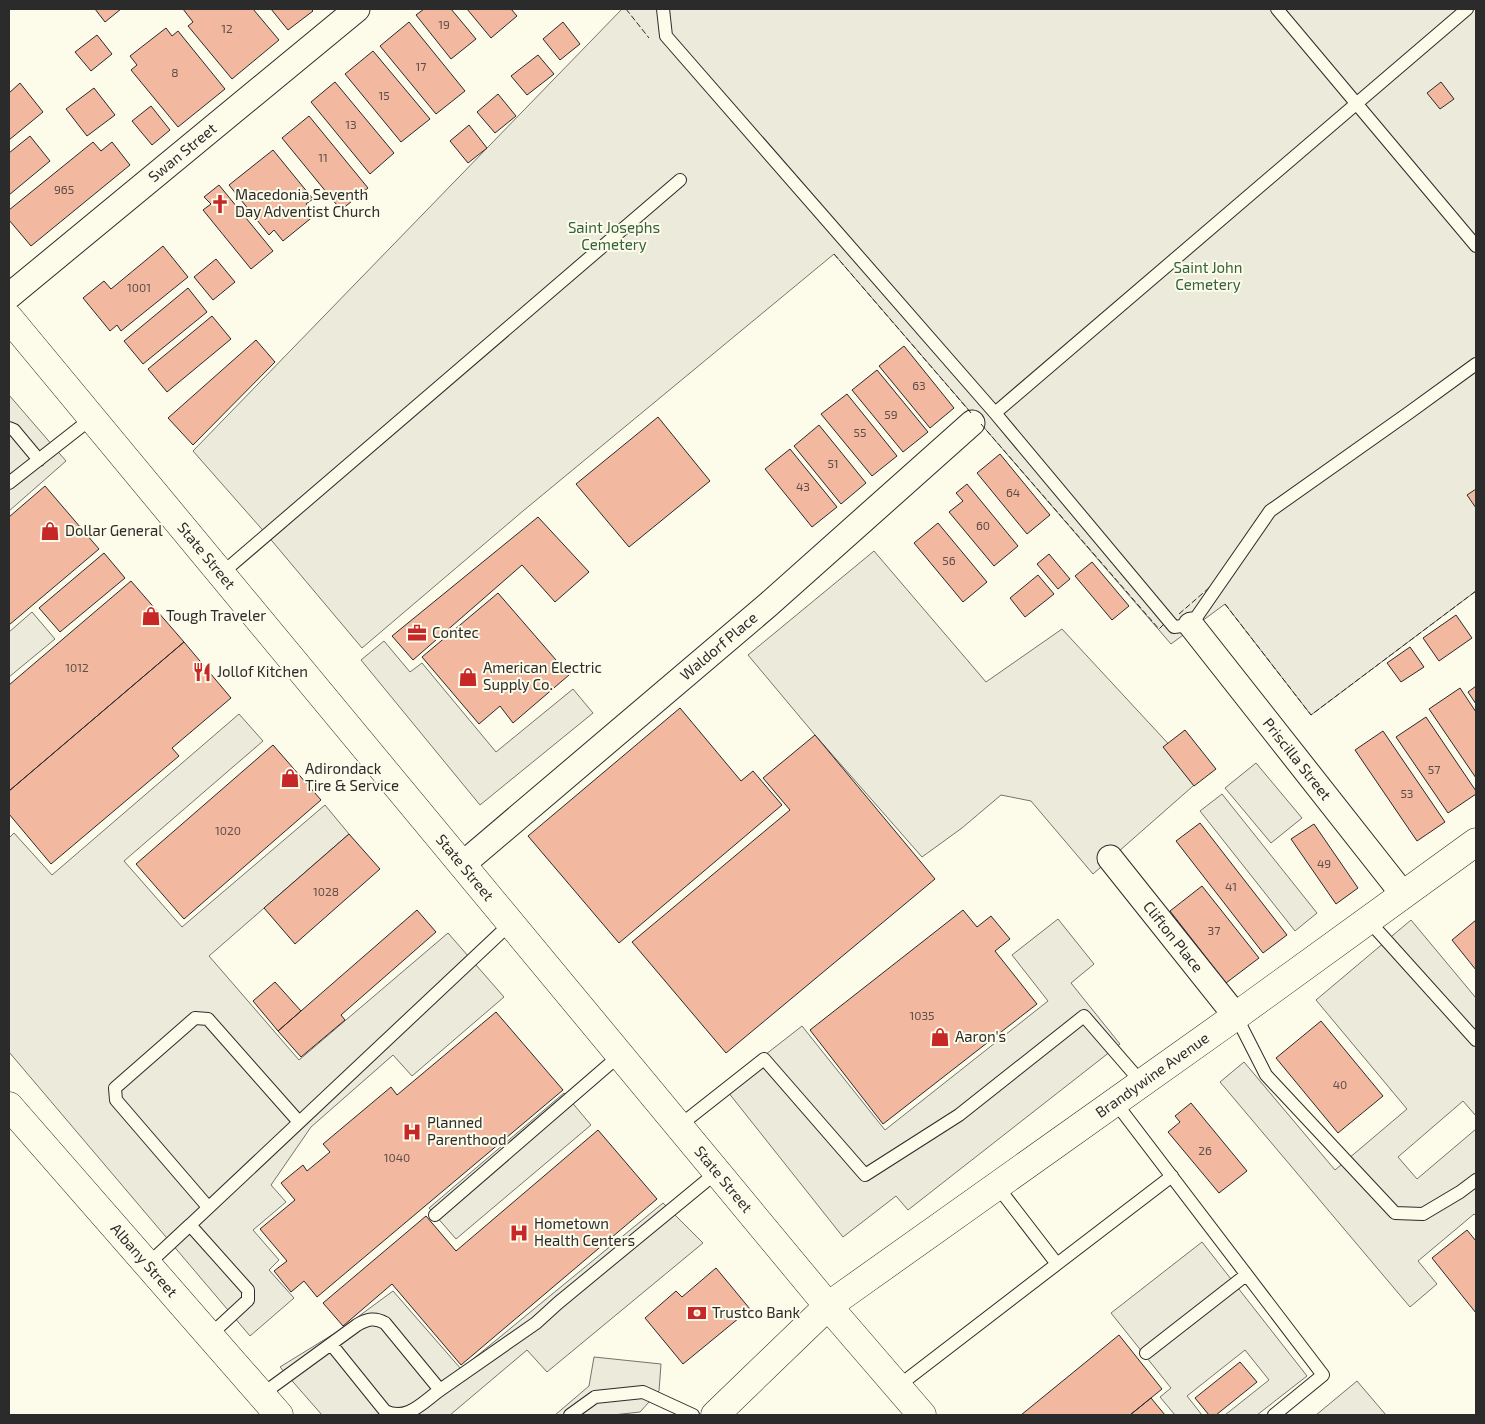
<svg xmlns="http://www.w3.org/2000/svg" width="1485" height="1424" font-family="'Exo 2',sans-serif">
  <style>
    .green { fill: #ecebdb; stroke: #74746e }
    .parking { fill: #eceadb; stroke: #74746e }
    .building { fill: #f2b8a0; stroke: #2b2b2b }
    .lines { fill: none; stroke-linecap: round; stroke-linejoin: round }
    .service-casing { stroke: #2b2b2b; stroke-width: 14 }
    .minor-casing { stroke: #2b2b2b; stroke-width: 27 }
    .tertiary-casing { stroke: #2b2b2b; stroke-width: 29 }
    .secondary-casing { stroke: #2b2b2b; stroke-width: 29 }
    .primary-casing { stroke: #2b2b2b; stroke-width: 29 }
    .service { stroke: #fdfbea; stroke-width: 12 }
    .minor { stroke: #fdfbea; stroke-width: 25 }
    .tertiary { stroke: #fdfbea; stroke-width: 28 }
    .secondary { stroke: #fdfbea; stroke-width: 28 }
    .primary { stroke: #fdfbea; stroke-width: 28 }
    .fence { stroke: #2b2b2b; stroke-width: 1; stroke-dasharray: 6 2.5; stroke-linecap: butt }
    .labels { text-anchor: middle; stroke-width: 4; stroke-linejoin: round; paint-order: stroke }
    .number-label { font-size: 12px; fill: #5d4e48 }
    .street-label { font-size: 15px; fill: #2b2b2b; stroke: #fdfbea }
    .poi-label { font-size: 15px; fill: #2b2b2b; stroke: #fdfbea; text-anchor: start }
    .park-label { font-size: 15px; fill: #34623c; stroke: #fdfbea }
  </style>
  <rect width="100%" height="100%" fill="#fdfbea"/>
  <path class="green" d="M622,9h854v582l-165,124 -86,-111 -54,40 -337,-390 -311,257 -161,137 -95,-113 -74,-84z"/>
  <path class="parking" d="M9,395l57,66 -57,50z
    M874,551l112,131 76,-53 139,150 -108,95 -62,-73 -30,-6 -39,33 -40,29 -107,-122 -67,-80z
    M32,612l23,27 -46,38v-45z
    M384,641l26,31 12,-9 74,89 77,-63 20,24 -113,92 -119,-145z
    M239,714l24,27 -139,120 58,66 143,-122 24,29 -140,122 90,104 149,-127 56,64 -92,79 -19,-21 -82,72 -40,58 15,17 -33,28 26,30 -10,10 25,28 -44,38 -241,-284v-214l5,-5 38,42z
    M1256,763l46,55 -31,25 -46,-55z
    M1222,794l95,119 -22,18 -95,-120z
    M1058,919l36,45 -23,19 49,61 -212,166 -12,-14 -53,41 -119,-150 78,-61 83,104 163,-129 -36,-46z
    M1411,920l65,78v118l-13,-15 -65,56 19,22 59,-50v87l-2,-2 -56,47 19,23 -27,23 -190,-225 24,-20 91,108 72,-61 -91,-109z
    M564,1093l27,32 -135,114 -27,-31z
    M663,1203l40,40 -156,129 -20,-22 -77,65h-128l-42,-48 60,-37 53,-39 68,78z
    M1202,1242l105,134 -50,39h-32l44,-35 -24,-30 -58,46 15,19h-27l-15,-18 11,-9 -60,-75z
    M594,1357l67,7 -2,27 -19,21 -27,3h-58l34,-29z
    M1357,1381l29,34h-70z"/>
  <path class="building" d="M95,9h26l-16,13z
    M183,9h70l26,31 -47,39 -44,-53 5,-4z
    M271,9h40l2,2 -25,19z
    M424,9h27l25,30 -25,20 -35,-44z
    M467,9h44l6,7 -26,22z
    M409,22l56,69 -29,23 -56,-68z
    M563,22l17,22 -20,16 -17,-21z
    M166,28l6,8 6,-5 47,58 -47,38 -47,-57 6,-5 -7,-9z
    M97,35l15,19 -21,17 -16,-19z
    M373,51l57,68 -29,23 -56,-68z
    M538,55l16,19 -27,21 -16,-19z
    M335,82l59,71 -24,21 -59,-72z
    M1441,82l13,17 -14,10 -13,-16z
    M20,83l23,29 -34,28v-47z
    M94,88l21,27 -28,21 -21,-27z
    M498,94l18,22 -21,17 -18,-21z
    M151,106l19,24 -18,15 -20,-24z
    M309,116l59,72 -27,22 -59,-72z
    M469,125l18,23 -19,15 -18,-22z
    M30,136l20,25 -41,34v-42z
    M93,142l8,9 11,-9 18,23 -99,81 -22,-26v-10z
    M273,150l40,49 -7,5 9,11 -32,26 -9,-11 -5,5 -40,-50z
    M219,185l54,66 -22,18 -48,-59 8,-6 -7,-7z
    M163,246l25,31 -67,54 -4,-6 -7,6 -27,-33 21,-17 7,8z
    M216,259l19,23 -22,18 -19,-23z
    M188,288l19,24 -64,52 -19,-23z
    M212,316l19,23 -64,53 -19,-23z
    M256,340l19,22 -82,83 -25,-27z
    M904,346l50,62 -24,20 -51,-62z
    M877,370l51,62 -25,20 -51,-62z
    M847,394l50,62 -25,20 -51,-62z
    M658,417l52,64 -81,66 -53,-63z
    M819,425l47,58 -25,21 -47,-58z
    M790,449l47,58 -25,20 -47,-58z
    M1000,454l50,61 -23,19 -50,-61z
    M967,484l51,62 -24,20 -45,-54 14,-11 -7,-8z
    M45,486l54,63 -90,76v-108z
    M1476,489v19l-9,-13z
    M538,517l51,55 -34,30 -33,-37 -109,95 -21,-24z
    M938,523l49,59 -24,20 -49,-59z
    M104,553l21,25 -65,54 -21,-24z
    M1049,554l21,25 -12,10 -21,-25z
    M1092,562l37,44 -17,14 -37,-44z
    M1038,575l16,19 -29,23 -15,-19z
    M131,581l53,61 -175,149v-106z
    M498,593l71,82 -56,48 -13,-17 -21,18 -57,-67z
    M1456,615l16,23 -33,23 -16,-23z
    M184,642l47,56 -59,50 7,8 -128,108 -42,-50v-23z
    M1410,647l14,20 -23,15 -14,-19z
    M1476,686v18l-8,-12z
    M1460,688l16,24v66l-47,-69z
    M680,708l61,73 12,-10 29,34 -163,138 -91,-107z
    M1426,717l50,74v3l-28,19 -52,-76z
    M1185,730l31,39 -22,17 -31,-39z
    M1383,731l62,91 -28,19 -62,-91z
    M815,735l120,144 -209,174 -94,-111 158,-132 -27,-32z
    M273,745l48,55 -137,119 -48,-55z
    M1200,823l87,112 -24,18 -87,-112z
    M1314,824l44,64 -22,16 -45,-65z
    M349,834l31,35 -85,75 -31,-36z
    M1202,886l57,72 -33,25 -56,-72z
    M417,910l19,22 -95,83 4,5 -44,37 -23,-26z
    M963,910l14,17 14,-11 19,23 -15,12 42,53 -154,120 -73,-94z
    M1476,920v50l-24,-30z
    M275,982l26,29 -23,20 -25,-30z
    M496,1012l67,78 -246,207 -13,-16 -13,11 -17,-21 13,-10 -27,-32 35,-29 -14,-17 22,-18 4,6 23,-19 -7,-8 68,-57 6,8z
    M1321,1021l62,75 -45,37 -62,-75z
    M1191,1103l56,68 -28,22 -51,-61 12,-10 -5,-6z
    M598,1130l59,69 -196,166 -69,-81 -49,42 -20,-23 103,-87 30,35z
    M1467,1230l9,11v72l-44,-55z
    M716,1268l34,41 -67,55 -38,-46 31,-27 6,6z
    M1119,1335l43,54 -32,26h-109z
    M1240,1362l17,20 -41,33h-7l-14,-17z
    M1151,1398l14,17h-35z"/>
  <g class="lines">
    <g class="service-casing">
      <path id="service" d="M663,9l3,27 329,377 179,214 17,-2 79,-114 140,-99 66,-48
        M1277,9l199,237
        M995,413l472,-404
        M9,428l5,2 25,30
        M9,483l83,-65
        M221,574l459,-394
        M1368,920l108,120
        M1236,1016l30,59 129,138 28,1 37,-22 16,-12
        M1115,1102l208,273 -49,40
        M679,1126l85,-67 101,116 94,-60 125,-99 58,67
        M208,1207l-92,-107 -1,-12 80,-70 13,1 91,103
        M435,1215l185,-160
        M190,1225l321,-302
        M1057,1264l115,-88
        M147,1265l43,-40 58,65v10l-39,36
        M331,1344l54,67c22,11 38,-9 55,-21
        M1146,1353l100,-78
        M897,1387l160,-123 -60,-78
        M261,1395l96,-70c10,-6 18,-8 28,-2l55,67 96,-67 22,-20 159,-131
        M570,1415l25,-18 48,-5 50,23"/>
    </g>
    <g class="minor-casing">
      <g id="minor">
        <path id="s1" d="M9,296l348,-287"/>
        <path id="s2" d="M1191,625l212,269"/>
        <path id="s3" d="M1110,858l126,158"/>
        <path id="s4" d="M463,864l306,-260 203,-181"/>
      </g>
    </g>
    <g class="tertiary-casing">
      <g id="tertiary">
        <path id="s5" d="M9,1106l270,309"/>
      </g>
    </g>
    <g class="secondary-casing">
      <g id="secondary">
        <path id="s6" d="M715,1415l113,-109 408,-290 240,-174"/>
      </g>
    </g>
    <g class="primary-casing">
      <g id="primary">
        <path id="s7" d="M9,318l819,988 94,109"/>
      </g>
    </g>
    <use href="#service" class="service"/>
    <use href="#minor" class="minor"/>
    <use href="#tertiary" class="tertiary"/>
    <use href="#secondary" class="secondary"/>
    <use href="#primary" class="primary"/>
    <path class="fence" d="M626,9l23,29
      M834,254l137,159
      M981,424l178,205 5,-5
      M1225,604l86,111 165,-124
      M1179,614l31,-27"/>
  </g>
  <defs>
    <g id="church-bare" transform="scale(1.5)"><path d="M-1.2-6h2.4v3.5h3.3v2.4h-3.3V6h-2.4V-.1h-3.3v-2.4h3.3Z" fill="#c62828" stroke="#fdfbea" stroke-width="2.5" paint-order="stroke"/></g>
    <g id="shop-bare" transform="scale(1.5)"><path d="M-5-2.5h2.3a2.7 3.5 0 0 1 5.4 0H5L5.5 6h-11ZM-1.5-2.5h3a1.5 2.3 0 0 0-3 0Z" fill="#c62828" stroke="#fdfbea" stroke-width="2.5" paint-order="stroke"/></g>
    <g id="office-bare" transform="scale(1.5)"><path d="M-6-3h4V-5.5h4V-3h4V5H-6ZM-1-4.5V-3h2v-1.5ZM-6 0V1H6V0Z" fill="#c62828" stroke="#fdfbea" stroke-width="2.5" paint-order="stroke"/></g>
    <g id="restaurant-bare" transform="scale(1.5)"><path d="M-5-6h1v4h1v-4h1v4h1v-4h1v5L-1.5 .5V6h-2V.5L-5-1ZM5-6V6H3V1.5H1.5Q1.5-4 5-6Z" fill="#c62828" stroke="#fdfbea" stroke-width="2.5" paint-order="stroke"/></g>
    <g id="hospital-bare" transform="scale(1.5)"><path d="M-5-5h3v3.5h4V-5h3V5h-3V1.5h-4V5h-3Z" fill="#c62828" stroke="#fdfbea" stroke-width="2.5" paint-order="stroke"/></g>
    <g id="bank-bare" transform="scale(1.5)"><path d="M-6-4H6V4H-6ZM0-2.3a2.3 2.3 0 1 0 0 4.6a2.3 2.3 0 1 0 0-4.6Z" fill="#c62828" stroke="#fdfbea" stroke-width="2.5" paint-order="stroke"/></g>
  </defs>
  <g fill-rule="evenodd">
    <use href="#church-bare" x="220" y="204"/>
    <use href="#shop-bare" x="50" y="531"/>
    <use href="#shop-bare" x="151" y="616"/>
    <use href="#office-bare" x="417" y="633"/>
    <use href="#restaurant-bare" x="202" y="672"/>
    <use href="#shop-bare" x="468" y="677"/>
    <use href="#shop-bare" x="290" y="778"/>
    <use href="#shop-bare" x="940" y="1037"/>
    <use href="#hospital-bare" x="412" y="1132"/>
    <use href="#hospital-bare" x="519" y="1233"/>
    <use href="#bank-bare" x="697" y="1313"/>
  </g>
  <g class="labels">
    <g class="number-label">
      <text x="444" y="29">19</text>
      <text x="227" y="33">12</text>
      <text x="421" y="71">17</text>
      <text x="175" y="77">8</text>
      <text x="384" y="100">15</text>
      <text x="351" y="129">13</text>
      <text x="323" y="162">11</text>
      <text x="64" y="194">965</text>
      <text x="139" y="292">1001</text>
      <text x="919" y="390">63</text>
      <text x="891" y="419">59</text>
      <text x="860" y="437">55</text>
      <text x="833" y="468">51</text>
      <text x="803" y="491">43</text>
      <text x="1013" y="497">64</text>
      <text x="983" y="530">60</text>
      <text x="949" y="565">56</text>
      <text x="77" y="672">1012</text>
      <text x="1434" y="774">57</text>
      <text x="1407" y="798">53</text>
      <text x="228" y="835">1020</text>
      <text x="1324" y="868">49</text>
      <text x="1231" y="891">41</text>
      <text x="326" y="896">1028</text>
      <text x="1214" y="935">37</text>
      <text x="922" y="1020">1035</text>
      <text x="1340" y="1089">40</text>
      <text x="1205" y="1155">26</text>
      <text x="397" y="1162">1040</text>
    </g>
    <g class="street-label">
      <text dy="5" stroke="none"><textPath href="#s1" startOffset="225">Swan Street</textPath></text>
      <text dy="5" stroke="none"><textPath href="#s7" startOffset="309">State Street</textPath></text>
      <text dy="5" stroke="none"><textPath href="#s4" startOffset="336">Waldorf Place</textPath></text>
      <text dy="5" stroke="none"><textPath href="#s2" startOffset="171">Priscilla Street</textPath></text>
      <text dy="5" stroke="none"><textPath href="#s7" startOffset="714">State Street</textPath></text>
      <text dy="5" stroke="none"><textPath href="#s3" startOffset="101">Clifton Place</textPath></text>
      <text dy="5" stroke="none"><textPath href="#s6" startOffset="555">Brandywine Avenue</textPath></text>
      <text dy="5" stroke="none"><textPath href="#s7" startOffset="1119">State Street</textPath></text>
      <text dy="5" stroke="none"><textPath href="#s5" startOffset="205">Albany Street</textPath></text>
    </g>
    <g class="poi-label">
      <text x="235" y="200">Macedonia Seventh<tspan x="235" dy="17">Day Adventist Church</tspan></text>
      <text x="65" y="536">Dollar General</text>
      <text x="166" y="621">Tough Traveler</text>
      <text x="432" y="638">Contec</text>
      <text x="483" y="673">American Electric<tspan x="483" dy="17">Supply Co.</tspan></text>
      <text x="217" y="677">Jollof Kitchen</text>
      <text x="305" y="774">Adirondack<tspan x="305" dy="17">Tire &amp; Service</tspan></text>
      <text x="955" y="1042">Aaron's</text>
      <text x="427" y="1128">Planned<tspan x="427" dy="17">Parenthood</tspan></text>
      <text x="534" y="1229">Hometown<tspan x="534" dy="17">Health Centers</tspan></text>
      <text x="712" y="1318">Trustco Bank</text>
    </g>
    <g class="park-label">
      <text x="614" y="233">Saint Josephs<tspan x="614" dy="17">Cemetery</tspan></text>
      <text x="1208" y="273">Saint John<tspan x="1208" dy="17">Cemetery</tspan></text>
    </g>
  </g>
  <rect width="1485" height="1424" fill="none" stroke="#2b2b2b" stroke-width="20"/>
</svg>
